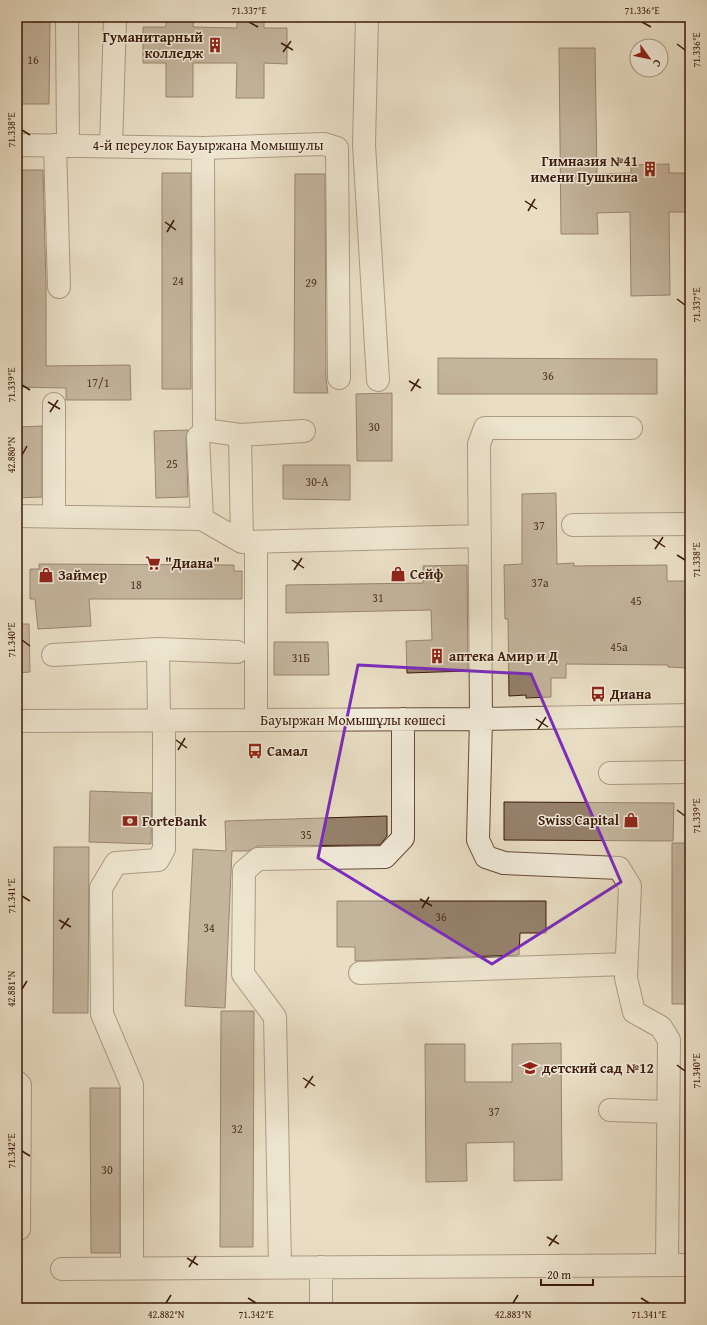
<svg xmlns="http://www.w3.org/2000/svg" width="707" height="1325" font-family="'Gentium Book Plus',serif">
  <style>
    .building { fill: #95806b; stroke: #3b1a0a }
    .lines { fill: none; stroke-linecap: round; stroke-linejoin: round }
    .minor-casing { stroke: #664b38; stroke-width: 24 }
    .minor { stroke: #f1ead9; stroke-width: 22 }
    .marked { fill: none; stroke: #7b2cbf; stroke-width: 3; stroke-linejoin: round }
    .ticks { fill: none; stroke: #3b1a0a; stroke-width: 1.5 }
    .labels { text-anchor: middle; stroke-width: 3; stroke-linejoin: round; paint-order: stroke }
    .number-label { font-size: 12px; fill: #523422 }
    .poi-label { font-size: 14px; font-weight: bold; fill: #3b1a0a; stroke: #f1ead9; text-anchor: start }
    .street-label { font-size: 14px; fill: #3b1a0a; stroke: #f1ead9 }
    .neatline { fill: none; stroke: #3b1a0a; stroke-width: 1.5 }
    .ticks-label { font-size: 10px; text-anchor: middle; fill: #3b1a0a }
  </style>
  <rect width="100%" height="100%" fill="#e9dec4"/>
  <filter id="stains"><feTurbulence type="fractalNoise" baseFrequency=".005" numOctaves="4"/><feColorMatrix values="0 0 0 0 .2 0 0 0 0 .09 0 0 0 0 .02 0 0 0 .5 -.17"/></filter>
  <radialGradient id="worn" r=".72"><stop offset=".6" stop-color="#630" stop-opacity="0"/><stop offset="1" stop-color="#630" stop-opacity=".3"/></radialGradient>
  <path class="building" d="M17,17h33l-1,87h-32z
    M166,17h28l-1,10 44,1v-11h27v11h23v36l-23,-1v35h-28l1,-35h-44v34h-27v-34h-23v-36h23z
    M559,48h36l2,126 34,-1v-8l38,-1v9h21v39h-21l1,83 -39,1 -1,-84 -33,1 1,21h-37z
    M17,170h26l3,114v82l84,-1 1,35h-65v-12l-49,-1z
    M162,173h29v216h-29z
    M295,174h30l1,204 2,15h-34z
    M438,358l219,1v35h-219z
    M392,393v68h-35l-1,-67z
    M42,426v71l-25,1v-71z
    M188,430l-2,8 2,59 -32,1 -2,-67z
    M283,465h67v35l-67,-1z
    M556,493l1,71 17,-1v3l93,-1v16h23v87l-22,-1v-2l-102,-1v14h-15v19l-25,1v-3l-17,1 -1,-77h-3l-1,-54 18,-1v-70z
    M39,564l195,1v6h8v28h-153l2,27 -53,3 -3,-30h-5v-30h9z
    M467,565l1,106 -61,2 -1,-32 26,-1 -1,-30 -145,3v-28l137,-2v-17z
    M17,624h12l1,48 -13,1z
    M274,642h54l1,33h-55z
    M90,791l62,2 -1,51 -62,-2z
    M504,802l170,1 -1,38 -169,-1z
    M387,816v20l-7,9 -122,1 -10,5h-16l-7,157 -40,-2 8,-157 33,2 -1,-30z
    M672,843h18v161h-18z
    M54,847h35l-1,166h-35z
    M337,901h209v32h-26l-1,22 -164,6v-14h-18z
    M221,1011h33l-1,236h-33z
    M561,1043l1,137 -48,1v-39l-48,1 1,38 -41,1 -1,-138h40v38h47v-38z
    M90,1088h30v165h-29z"/>
  <g class="lines">
    <g class="minor-casing">
      <path id="minor" d="M67,17l1,128
        M367,17l-3,128 14,235
        M17,145l186,3 121,-4 13,4 2,230
        M55,145l4,142
        M111,146l4,-127
        M203,148l1,282 36,5 64,-4
        M54,404v112
        M631,428h-146l-6,16 2,275 -3,121 8,17 18,6 115,5 11,18 -4,92 8,34 27,15 8,13 -2,225
        M240,435l2,107
        M198,437l4,82
        M17,516l185,3 40,23 238,-6
        M573,525l117,-1
        M53,655l105,-6
        M159,719l-1,-70 79,3
        M256,720v-178
        M17,721l464,-2 209,-4
        M610,773l80,-1
        M360,973l266,-9
        M17,1082l3,3 -1,144
        M610,1110l58,2
        M280,1267l-5,-250 -32,-43 1,-103 14,-12 127,-2 18,-19v-119
        M132,1268v-183l-30,-71 -1,-126 15,-25 42,-3 6,-11v-129
        M62,1269l628,-4
        M321,1308v-41"/>
    </g>
    <use href="#minor" class="minor"/>
  </g>
  <path d="M0 0H707V1325H0ZM358,665l173,9 90,208 -129,82 -174,-106z" fill="#e9dec4" fill-opacity=".55" fill-rule="evenodd"/>
  <path class="marked" d="M358,665l173,9 90,208 -129,82 -174,-106z"/>
  <path class="ticks" d="M249,22l9,5M642,22l9,5M281,43l12,7M677,44l8,6M283,52l8,-11M22,130l8,5M525,201l12,8M528,211l7,-12M165,222l11,8M167,232l7,-12M677,299l8,6M409,381l12,7M22,385l8,5M411,391l8,-12M48,402l12,7M50,412l8,-12M22,455l5,-9M653,539l12,8M655,549l8,-12M677,555l8,5M292,560l12,8M294,570l8,-12M22,640l8,6M536,719l12,8M538,729l8,-12M176,740l11,8M178,750l7,-12M677,810l8,6M22,896l8,5M420,899l12,7M422,908l7,-11M59,920l12,7M61,929l8,-11M22,989l5,-8M677,1065l8,6M303,1078l12,8M305,1088l8,-12M22,1151l8,5M547,1237l12,7M549,1246l8,-11M187,1258l11,7M189,1267l7,-11M248,1298l8,5M641,1298l8,5M166,1303l5,-8M513,1303l5,-8"/>
  <defs>
    <g id="building-bare" transform="scale(1.2)"><path d="M-4-6H4V6H1V3H-1V6H-4ZM-2.5-4.3h1.7v1.8h-1.7ZM.8-4.3h1.7v1.8H.8ZM-2.5-1h1.7V.8h-1.7ZM.8-1h1.7V.8H.8Z" fill="#8f2418" stroke="#f1ead9" stroke-width="2.5" paint-order="stroke"/></g>
    <g id="supermarket-bare" transform="scale(1.2)"><path d="M-6-5.5h2.5l.6 2H6L4.5 2H-2.5L-4.4-4H-6ZM-1.5 3.2a1.3 1.3 0 1 0 .1 0ZM3 3.2a1.3 1.3 0 1 0 .1 0Z" fill="#8f2418" stroke="#f1ead9" stroke-width="2.5" paint-order="stroke"/></g>
    <g id="shop-bare" transform="scale(1.2)"><path d="M-5-2.5h2.3a2.7 3.5 0 0 1 5.4 0H5L5.5 6h-11ZM-1.5-2.5h3a1.5 2.3 0 0 0-3 0Z" fill="#8f2418" stroke="#f1ead9" stroke-width="2.5" paint-order="stroke"/></g>
    <g id="bus-bare" transform="scale(1.2)"><path d="M-5-6H5V4H4V6H2V4H-2V6H-4V4H-5ZM-3.5-4V0h7V-4ZM-3.5 1.2v1.5H-2V1.2ZM2 1.2v1.5H3.5V1.2Z" fill="#8f2418" stroke="#f1ead9" stroke-width="2.5" paint-order="stroke"/></g>
    <g id="bank-bare" transform="scale(1.2)"><path d="M-6-4H6V4H-6ZM0-2.3a2.3 2.3 0 1 0 0 4.6a2.3 2.3 0 1 0 0-4.6Z" fill="#8f2418" stroke="#f1ead9" stroke-width="2.5" paint-order="stroke"/></g>
    <g id="school-bare" transform="scale(1.2)"><path d="M0-5L7-2L0 1L-7-2ZM-4 1L0 2.5L4 1V4Q0 6-4 4Z" fill="#8f2418" stroke="#f1ead9" stroke-width="2.5" paint-order="stroke"/></g>
  </defs>
  <g fill-rule="evenodd">
    <use href="#building-bare" x="215" y="45"/>
    <use href="#building-bare" x="650" y="169"/>
    <use href="#supermarket-bare" x="153" y="563"/>
    <use href="#shop-bare" x="398" y="574"/>
    <use href="#shop-bare" x="46" y="575"/>
    <use href="#building-bare" x="437" y="656"/>
    <use href="#bus-bare" x="598" y="694"/>
    <use href="#bus-bare" x="255" y="751"/>
    <use href="#shop-bare" x="631" y="820"/>
    <use href="#bank-bare" x="130" y="821"/>
    <use href="#school-bare" x="530" y="1068"/>
  </g>
  <g class="labels">
    <g class="number-label">
      <text x="33" y="64">16</text>
      <text x="178" y="285">24</text>
      <text x="311" y="287">29</text>
      <text x="548" y="380">36</text>
      <text x="98" y="387">17/1</text>
      <text x="374" y="431">30</text>
      <text x="172" y="468">25</text>
      <text x="317" y="486">30-А</text>
      <text x="539" y="530">37</text>
      <text x="540" y="587">37а</text>
      <text x="136" y="589">18</text>
      <text x="378" y="602">31</text>
      <text x="636" y="605">45</text>
      <text x="619" y="651">45а</text>
      <text x="301" y="662">31Б</text>
      <text x="306" y="839">35</text>
      <text x="441" y="921">36</text>
      <text x="209" y="932">34</text>
      <text x="494" y="1116">37</text>
      <text x="237" y="1133">32</text>
      <text x="107" y="1174">30</text>
    </g>
    <g class="poi-label">
      <text x="203" y="42" text-anchor="end">Гуманитарный<tspan x="203" dy="16">колледж</tspan></text>
      <text x="638" y="166" text-anchor="end">Гимназия №41<tspan x="638" dy="16">имени Пушкина</tspan></text>
      <text x="165" y="568">"Диана"</text>
      <text x="410" y="579">Сейф</text>
      <text x="58" y="580">Займер</text>
      <text x="449" y="661">аптека Амир и Д</text>
      <text x="610" y="699">Диана</text>
      <text x="267" y="756">Самал</text>
      <text x="619" y="825" text-anchor="end">Swiss Capital</text>
      <text x="142" y="826">ForteBank</text>
      <text x="542" y="1073">детский сад №12</text>
    </g>
    <g class="street-label">
      <text x="208" y="150">4-й переулок Бауыржана Момышулы</text>
      <text x="353" y="725">Бауыржан Момышұлы көшесі</text>
    </g>
  </g>
  <rect width="707" height="1325" fill="none" stroke="#e9dec4" stroke-width="44"/>
  <g transform="translate(649 58) rotate(123)"><circle r="19" fill="#f1ead9" stroke="#a89786"/>
  <path d="M0-3L7 15L0 10L-7 15Z" fill="#8f2418"/>
  <text y="-6" font-size="11" font-weight="bold" text-anchor="middle" fill="#3b1a0a">С</text>
  </g>
  <path d="M541 1279v6h52v-6" fill="none" stroke="#3b1a0a" stroke-width="2"/>
  <text x="547" y="1279" font-size="12" fill="#3b1a0a" stroke="#f1ead9" stroke-width="3" paint-order="stroke">20 m</text>
  <rect x="22" y="22" width="663" height="1281" class="neatline"/>
  <g class="ticks-label">
    <text x="249" y="14">71.337°E</text>
    <text x="642" y="14">71.336°E</text>
    <text transform="translate(696 50) rotate(-90)" y="4">71.336°E</text>
    <text transform="translate(11 130) rotate(-90)" y="4">71.338°E</text>
    <text transform="translate(696 305) rotate(-90)" y="4">71.337°E</text>
    <text transform="translate(11 385) rotate(-90)" y="4">71.339°E</text>
    <text transform="translate(11 455) rotate(-90)" y="4">42.880°N</text>
    <text transform="translate(696 560) rotate(-90)" y="4">71.338°E</text>
    <text transform="translate(11 640) rotate(-90)" y="4">71.340°E</text>
    <text transform="translate(696 816) rotate(-90)" y="4">71.339°E</text>
    <text transform="translate(11 896) rotate(-90)" y="4">71.341°E</text>
    <text transform="translate(11 989) rotate(-90)" y="4">42.881°N</text>
    <text transform="translate(696 1071) rotate(-90)" y="4">71.340°E</text>
    <text transform="translate(11 1151) rotate(-90)" y="4">71.342°E</text>
    <text x="166" y="1318">42.882°N</text>
    <text x="256" y="1318">71.342°E</text>
    <text x="513" y="1318">42.883°N</text>
    <text x="649" y="1318">71.341°E</text>
  </g>
  <rect width="100%" height="100%" filter="url(#stains)"/>
  <rect width="100%" height="100%" fill="url(#worn)"/>
</svg>
